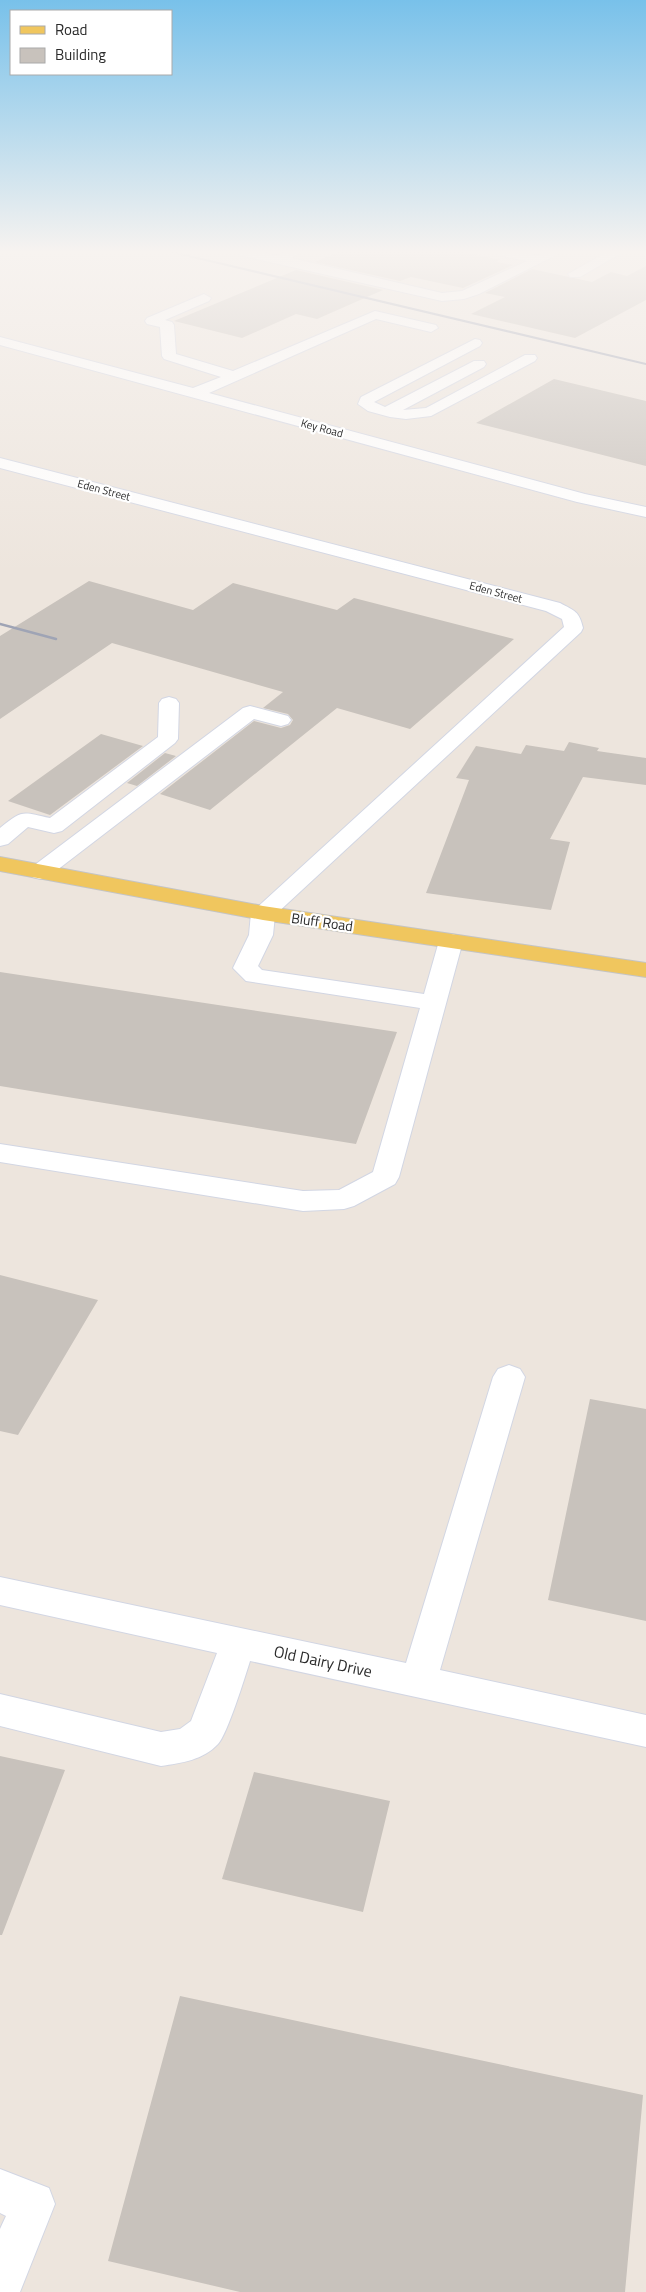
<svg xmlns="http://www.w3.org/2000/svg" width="646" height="2292" font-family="'Titillium Web',sans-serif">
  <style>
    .building { fill: #c8c2bc }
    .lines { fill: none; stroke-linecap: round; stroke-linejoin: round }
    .minor-casing { stroke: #d2d6e3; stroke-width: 2 }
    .major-casing { stroke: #c4c4c4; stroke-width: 2 }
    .minor { fill: #fff; fill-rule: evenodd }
    .major { fill: #f0c65e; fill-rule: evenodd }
    .rail-far1 { stroke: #9fa4b5; stroke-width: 2 }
    .rail { stroke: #9fa4b5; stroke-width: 2.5 }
    .labels { text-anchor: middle; stroke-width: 4.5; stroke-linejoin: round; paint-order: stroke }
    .far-street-label { font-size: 11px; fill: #2b2b2b; stroke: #fff }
    .street-label { font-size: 14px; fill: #2b2b2b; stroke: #fff }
    .near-street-label { font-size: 16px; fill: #2b2b2b; stroke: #fff }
  </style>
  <rect width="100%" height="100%" fill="#ede5dd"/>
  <path class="building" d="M338,252h125l37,8 -4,2 17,3 -50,23 -52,-11 -11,4 -85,-19z
    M646,266v34l-71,38 -104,-24 34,-17 -20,-4 47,-24 60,13 19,-10 16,4z
    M296,270l87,20 -66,29 -21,-5 -54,24 -68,-17z
    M554,379l92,22v65l-170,-43z
    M89,581l104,29 40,-27 104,27 17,-12 160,41 -104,90 -73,-21 -127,102 -50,-16 94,-73 27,7 9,-3 3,-5 -5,-6 -25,-6 20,-16 -171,-49 -112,76v-83z
    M101,734l42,12 -93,69 -42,-14z
    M569,742l30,6 -2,3 49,7v27l-63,-8 -33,62 20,3 -19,68 -125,-17 43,-113 -13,-2 20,-32 45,8 5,-9 38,6z
    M165,753l11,3 -39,30 -10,-3z
    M0,972l397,60 -41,112 -356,-58z
    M0,1275l98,25 -80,135 -18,-4z
    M590,1399l56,10v212l-98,-21z
    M0,1756l65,14 -63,165h-2z
    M254,1772l136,29 -27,111 -141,-33z
    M180,1996l463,99 -18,197h-385l-132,-31z"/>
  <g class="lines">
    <g class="minor-casing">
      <path id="minor" d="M238,252h22l17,4 7,-4h17l-10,6 151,35 20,-2 65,-30 -30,-6 -1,-3h25l17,4 8,-4h16l-83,42 -15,5 -22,2 -203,-46z
        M607,252h16l-43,25h-10l-2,-3z
        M204,294l7,4 -2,3 -44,19 7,2 2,3 2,29 57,17 142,-60 61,14 2,3 -7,4 -55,-13 -167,74 376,101 61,13v10l-69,-15 -577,-157v-8l193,51 28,-11 -57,-18 -2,-3 -2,-29 -13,-3 -2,-3 2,-3z
        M475,339l5,1 2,3 -2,3 -106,56 11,5 89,-46h10l2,3 -2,3 -81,43 23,-2 99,-53h10l2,3 -2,3 -104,55 -25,3 -16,-2 -22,-6 -10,-7 3,-7z
        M0,458l560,145c15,8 19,8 23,25l-2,4 -306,283 -2,20 -15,31 4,4 162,24 15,-53 3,-5 9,-2 9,2 3,5 -64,236 -4,7 -41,22 -10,3 -41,2 -303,-49v-18l303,47 36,-1 34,-18 47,-164 -174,-27 -13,-13 16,-33 2,-22 313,-286 -2,-8 -16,-8 -546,-143z
        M169,697l7,2 3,4 -1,36 -3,4 -113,88 -8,2 -26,-6 -20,17 -8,2v-18c23,-19 22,-16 50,-10l108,-81 1,-34 3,-4z
        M250,706l38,10 3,4 -3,4 -7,2 -27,-7 -206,158 -8,2 -8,-2 -3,-5 3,-5 211,-159z
        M509,1365l11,4 5,8 -85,293 206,45v32l-396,-86c-5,16 -23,74 -32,83 -15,16 -36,19 -57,22l-161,-40v-32l161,38 19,-3 11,-8 26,-68 -217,-48v-28l406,86 87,-286 5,-8z
        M0,2169l49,19 6,16 -35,88h-20v-63l6,-13 -6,-3z"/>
    </g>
    <g class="major-casing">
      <path id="major" d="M0,857l263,49 383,57v14l-383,-57 -263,-49z"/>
    </g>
    <use href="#minor" class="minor"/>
    <use href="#major" class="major"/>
    <path class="rail-far1" d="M172,252l474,112"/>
    <path class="rail" d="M0,624l56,15"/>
  </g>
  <linearGradient id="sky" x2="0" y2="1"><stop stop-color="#78c1ea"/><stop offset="0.44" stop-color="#f7f3f0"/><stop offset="1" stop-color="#f7f3f0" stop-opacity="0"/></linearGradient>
  <rect width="646" height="573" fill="url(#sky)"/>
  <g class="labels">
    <g class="far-street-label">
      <text transform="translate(322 428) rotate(15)" y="4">Key Road</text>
      <text transform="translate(104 490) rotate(15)" y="4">Eden Street</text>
      <text transform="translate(496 592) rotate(15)" y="4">Eden Street</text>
    </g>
    <g class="street-label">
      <text transform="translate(322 922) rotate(8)" y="5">Bluff Road</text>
    </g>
    <g class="near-street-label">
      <text transform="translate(323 1661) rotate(12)" y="6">Old Dairy Drive</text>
    </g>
  </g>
  <rect x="10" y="10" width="162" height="65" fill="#ffffff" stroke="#aaaaaa"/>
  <rect x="20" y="26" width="25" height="8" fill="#f0c65e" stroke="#aaaaaa"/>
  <text x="55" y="35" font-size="15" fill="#2b2b2b">Road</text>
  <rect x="20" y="48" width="25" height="15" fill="#c8c2bc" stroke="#aaaaaa"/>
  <text x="55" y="60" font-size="15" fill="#2b2b2b">Building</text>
</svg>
